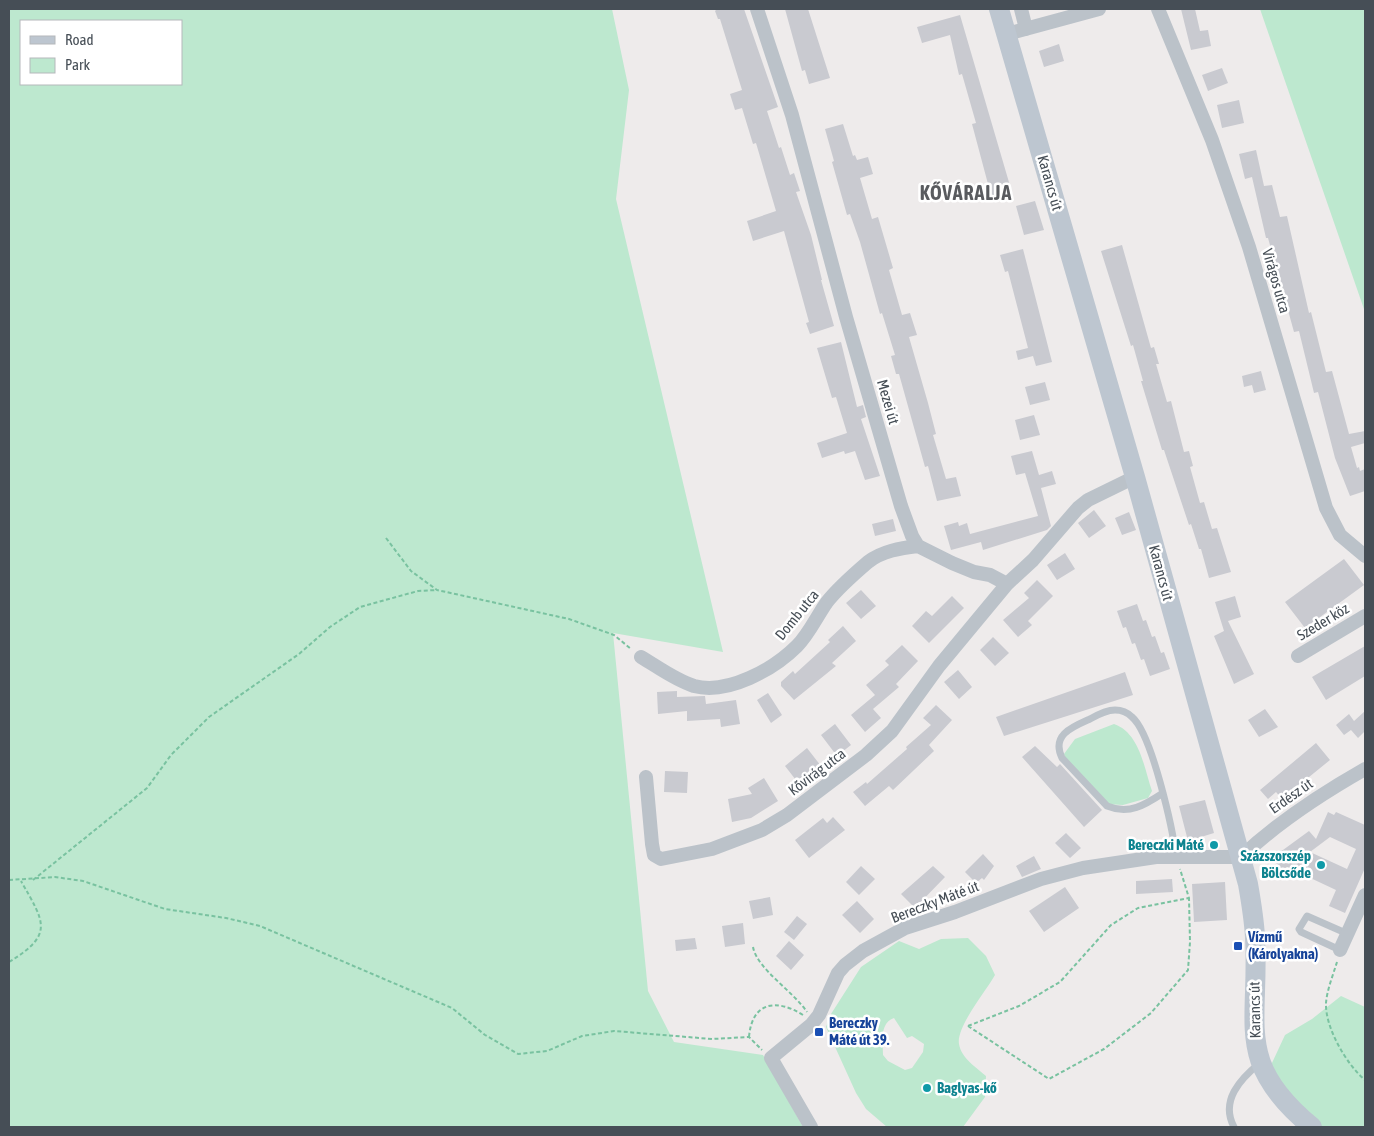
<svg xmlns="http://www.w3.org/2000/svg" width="1374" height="1136" font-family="'Asap Condensed',sans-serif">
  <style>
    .green { fill: #bde8cf; fill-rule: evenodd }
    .building { fill: #c9cad0; fill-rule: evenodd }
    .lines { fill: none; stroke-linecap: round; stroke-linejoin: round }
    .path { stroke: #79c2a0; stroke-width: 2; stroke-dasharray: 4 2.5; stroke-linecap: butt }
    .lane { stroke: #bbc2c9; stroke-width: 7 }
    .street { stroke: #bbc2c9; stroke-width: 14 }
    .secondary { stroke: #bdc6d0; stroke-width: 20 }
    .culture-dot { fill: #0f9aa8; stroke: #fff; stroke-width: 2 }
    .transit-dot { fill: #1a4fb4; stroke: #fff; stroke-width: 2 }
    .labels { text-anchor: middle; stroke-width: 5; stroke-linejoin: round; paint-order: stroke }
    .street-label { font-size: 15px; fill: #464e56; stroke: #fff }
    .culture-label { font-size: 15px; font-weight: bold; fill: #0d838f; stroke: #fff; text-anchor: end }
    .transit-label { font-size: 15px; font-weight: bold; fill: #164399; stroke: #fff; text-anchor: start }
    .district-label { font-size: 20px; font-weight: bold; letter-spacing: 1px; fill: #595b5f; stroke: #fff }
  </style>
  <rect width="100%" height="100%" fill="#eeebeb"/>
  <path class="green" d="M9,9h603l17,81 -13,109 107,453 -110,-19 35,358 26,51 89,13 40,72h-794zM21,21h160v63h-160z
    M1260,9h105v303z
    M1114,724c26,9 30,44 38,67l-4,7 -25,7 -17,-1 -39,-39 -3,-11 11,-15z
    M968,938l18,18 9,19c-9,16 -39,52 -36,69 2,14 18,24 27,32l-1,21 -22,30h-76l-21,-18 -10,-16 -30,-66 5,-13 30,-47 38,-26 20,8 22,-10zM894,1018l13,20 5,-2 12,8 -1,8 -11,16 -7,2 -17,-9 -5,-6c0,-12 -4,-32 11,-37z
    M1341,996l24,11v120h-53l-46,-51 19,-41 27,-16z"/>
  <path class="building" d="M717,9h27l34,98 -11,4 12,37 2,-1 9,28 4,-2 6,18 -4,1 15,43 11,45h-1l13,46 -24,8 -4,-11 3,-1 -25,-91 -31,10 -6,-20 29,-10 -20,-68 -3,1 -11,-36 -7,2 -5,-16 12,-4 -22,-71h-2l-3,-8z
    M785,9h23l22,69 -21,6 -4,-14 -3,1z
    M1181,9h14l5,22 8,-1 3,16 -20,4z
    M960,15l53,181 -23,6 -5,-18h3l-16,-60 4,-1 -14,-49 -3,1 -9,-40 -28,8 -5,-16z
    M1059,44l5,17 -20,6 -5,-16z
    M1222,68l6,15 -20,8 -6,-16z
    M1239,100l5,23 -22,5 -5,-23z
    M843,124l10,32 2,-1 2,5 11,-3 5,17 -13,4 12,41 6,-2 15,51 -4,2 13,45 8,-2 7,22 -8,2 19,66 8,31 -3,1 13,44 10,-2 5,19 -24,5 -9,-35 -3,1 -26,-93h-3l-5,-18 4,-1 -13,-42 -2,1 -20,-72 -10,-28 -3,1 -15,-53 2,-1 -9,-32z
    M1256,150l8,36 8,-1 8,32 7,-1 22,97 2,-1 15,60 6,-1 17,63 16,-3v12l-14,4 6,21 2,-1 1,4 5,-2v22l-15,5 -15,-38 -17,-66 -4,1 -15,-62 -5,1 -26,-94h-2l-14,-61 -7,2 -6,-25z
    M1035,201l9,29 -20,5 -8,-29z
    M1122,245l29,103 3,-1 5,17h-3l11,38 4,-1 13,51 5,-1 4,15 -3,1 10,36 4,-1 8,27 5,-1 14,44 -22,6 -8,-29h-2l-8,-25 -2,1 -25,-75h-2l-21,-69h2l-10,-36 -2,1 -30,-95z
    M1023,249l29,113 -16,4 -3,-10 -15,4 -2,-9 12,-3 -20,-77 -3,1 -5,-17z
    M841,342l16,65 6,-2 3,12 -5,2 19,57 -15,4 -10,-29 -10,3 -1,-3 -22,7 -5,-15 30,-10 -11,-36 -4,1 -15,-50z
    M1261,371l5,19 -12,3 -2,-8 -8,2 -2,-11z
    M1045,382l5,18 -20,5 -5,-18z
    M1034,415l6,20 -20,5 -5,-20z
    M1032,451l7,24 13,-4 4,13 -15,4 10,38 -4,4 -64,20 -2,-8 -30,8 -7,-24 14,-4 1,4 8,-3 3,11 68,-18 -13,-43 -9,2 -5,-19z
    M1094,510l12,16 -17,12 -11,-15z
    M1129,512l7,18 -14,5 -7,-17z
    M893,519l3,12 -21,5 -3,-12z
    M1065,553l10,16 -18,11 -10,-15z
    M1344,559l20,26 -59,43 -20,-26z
    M1037,580l16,16 -25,25 4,4 -14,12 -15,-17 26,-22 -5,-5z
    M861,590l15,16 -15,13 -15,-16z
    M952,596l12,12 -35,35 -17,-17 14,-15 6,5z
    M1235,596l6,21 -13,4 26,53 -20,10 -20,-48 10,-5 -9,-29z
    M1137,604l6,17 3,-1 6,17 3,-1 6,17 3,-1 6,17 -20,7 -6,-17 -3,1 -6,-17 -3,1 -6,-17 -3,1 -6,-17z
    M843,626l13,15 -24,22 4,3 -42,34 -13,-14v-4l12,-11 2,3 35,-32 -2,-2z
    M993,637l16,16 -14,13 -15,-16z
    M902,645l16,16 -22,23 3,3 -26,22 8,9 -16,14 -14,-17 24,-20 -9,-10 23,-20 -4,-4z
    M1365,646v30l-39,24 -14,-23z
    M958,670l14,17 -13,12 -15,-17z
    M1125,672l8,23 -129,41 -8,-19z
    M677,691v6l28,-1 1,8 30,-4 4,24 -19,3 -1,-8 -33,2v-10l-29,3 -1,-22z
    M768,693l14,22 -11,8 -14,-23z
    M936,705l16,15 -23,25 5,6 -41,39 -4,-4 -24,20 -12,-14 13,-10 1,2 40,-35 -1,-2 25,-22 -8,-7z
    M1265,709l13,18 -19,10 -11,-17z
    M1365,711v20l-7,7 -7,-8 -7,5 -8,-10 13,-11 5,7z
    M835,724l16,21 -14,11 -16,-21z
    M1316,743l14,17 -48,39 -6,-7 -8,7 -8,-9z
    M1035,746l22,21 3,-3 42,46 -18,17 -62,-70z
    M807,748l14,18 -22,18 -14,-18z
    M665,771l23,1 -1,21 -23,-1z
    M764,778l14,23 -27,17 -19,4 -4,-23 24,-5 -4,-6z
    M1205,800l9,33 -26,8 -9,-35z
    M1328,812l6,3 2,-3 29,13v43l-20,45 -16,-7 7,-16 -49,-23 -4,4 -11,-13 37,-27 7,8zM1330,837l26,12 -9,20 -37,-17z
    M833,817l12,13 -36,28 -14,-18 28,-22 4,5z
    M1066,833l15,15 -11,10 -15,-15z
    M983,854l11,12 -10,14 -2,-2 -6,5 -11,-11z
    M1034,856l7,13 -19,8 -6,-11z
    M861,866l14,13 -16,16 -13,-13z
    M933,866l12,11 -30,31 -14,-14z
    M1172,879l1,13 -37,2v-13z
    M1225,882l2,38 -33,2 -2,-38z
    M1065,887l14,21 -35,24 -15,-21z
    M770,897l3,18 -20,4 -4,-18z
    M857,901l17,18 -14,14 -18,-18z
    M797,916l10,8 -13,16 -10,-8z
    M743,923l2,21 -20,3 -3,-21z
    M695,938l2,11 -21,2 -1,-11z
    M789,941l15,14 -13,15 -15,-14z"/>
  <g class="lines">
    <path class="path" d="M386,538l25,33 26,19 132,29 45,16 17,14
      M9,880l46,-3 28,4 82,28 61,9 34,8 192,82 33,27 33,19 29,-3 35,-15 32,-5 98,8 37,-2 13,13
      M33,880l114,-92 24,-33 38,-38 90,-63 31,-27 30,-20 58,-16 19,-1
      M753,947c4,22 40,44 54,65
      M9,962c46,-28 35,-40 12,-81
      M1337,962c-4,13 -10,28 -11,41 -1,25 21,62 39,77
      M968,1026l81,53 55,-30 47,-36 37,-43 2,-28 -1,-44
      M968,1026l51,-20 41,-24 51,-57 27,-17 51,-10 -9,-29
      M749,1037c3,-35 27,-39 54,-22"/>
    <path class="lane" d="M1163,793c-18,12 -34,22 -56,13l-45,-48c-11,-23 10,-31 28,-39 7,-4 17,-9 25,-9 6,0 13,3 17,7 20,17 41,113 44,140
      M1340,950l-39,-18 -2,-3 8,-13 41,18
      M1234,1127c-14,-26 6,-48 26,-64"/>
    <path class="street" d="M757,9l35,106 54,202 55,189 11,30 6,10 34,17 22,9 16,3 17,9 26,-24 45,-52 10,-8 47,-23
      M1021,9l5,20
      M1158,9l54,131 37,107 77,261 14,27 25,21
      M1007,34l92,-25
      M1298,656l67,-40
      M641,657c17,10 34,23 53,29 34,9 80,-17 103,-40 12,-12 20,-30 30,-44 11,-14 27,-28 41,-40 14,-11 33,-14 50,-16
      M646,777l6,67 2,11 7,4 51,-10 50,-19 25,-15 79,-60 26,-24 47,-65 68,-82
      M1340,950l25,-55
      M811,1127l-40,-69 40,-33 8,-10 19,-42 7,-8 18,-14 42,-23 50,-16 86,-33 42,-11 73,-11h85c37,-35 80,-63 124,-88"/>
    <path class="secondary" d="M999,9l136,468 113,407c3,17 6,35 7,53 5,88 -22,125 57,190"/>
  </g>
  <g class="culture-dot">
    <circle cx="1214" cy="845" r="5"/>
    <circle cx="1321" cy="865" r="5"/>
    <circle cx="927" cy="1088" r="5"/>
  </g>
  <g class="transit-dot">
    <rect x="1233" y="941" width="10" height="10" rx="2.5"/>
    <rect x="814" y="1027" width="10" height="10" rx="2.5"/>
  </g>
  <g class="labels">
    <g class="street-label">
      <text transform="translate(1050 183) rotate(74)" y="5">Karancs út</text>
      <text transform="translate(1276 281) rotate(74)" y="5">Virágos utca</text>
      <text transform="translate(888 402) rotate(74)" y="5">Mezei út</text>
      <text transform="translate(1161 573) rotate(75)" y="5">Karancs út</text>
      <text transform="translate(797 615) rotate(-51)" y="5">Domb utca</text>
      <text transform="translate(1323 622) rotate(-31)" y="5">Szeder köz</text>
      <text transform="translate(817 772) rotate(-37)" y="5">Kővirág utca</text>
      <text transform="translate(1291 796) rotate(-35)" y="5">Erdész út</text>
      <text transform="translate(935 902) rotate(-21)" y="5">Bereczky Máté út</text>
      <text transform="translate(1255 1010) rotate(-91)" y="5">Karancs út</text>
    </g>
    <g class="culture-label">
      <text x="1204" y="850">Bereczki Máté</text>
      <text x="1311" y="861">Százszorszép<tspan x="1311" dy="17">Bölcsőde</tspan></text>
      <text x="937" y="1093" text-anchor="start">Baglyas-kő</text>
    </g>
    <g class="transit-label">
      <text x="1248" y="942">Vízmű<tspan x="1248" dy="17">(Károlyakna)</tspan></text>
      <text x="829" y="1028">Bereczky<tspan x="829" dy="17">Máté út 39.</tspan></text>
    </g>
    <g class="district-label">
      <text x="966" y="200">KŐVÁRALJA</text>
    </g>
  </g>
  <rect width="1374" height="1136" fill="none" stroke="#464e56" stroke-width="20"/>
  <rect x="20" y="20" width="162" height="65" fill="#ffffff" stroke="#b5b8bb"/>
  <rect x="30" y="36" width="25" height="8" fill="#bdc6d0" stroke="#b5b8bb"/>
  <text x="65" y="45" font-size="15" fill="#464e56">Road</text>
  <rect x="30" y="58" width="25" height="15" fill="#bde8cf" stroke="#b5b8bb"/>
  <text x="65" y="70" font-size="15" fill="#464e56">Park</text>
</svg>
